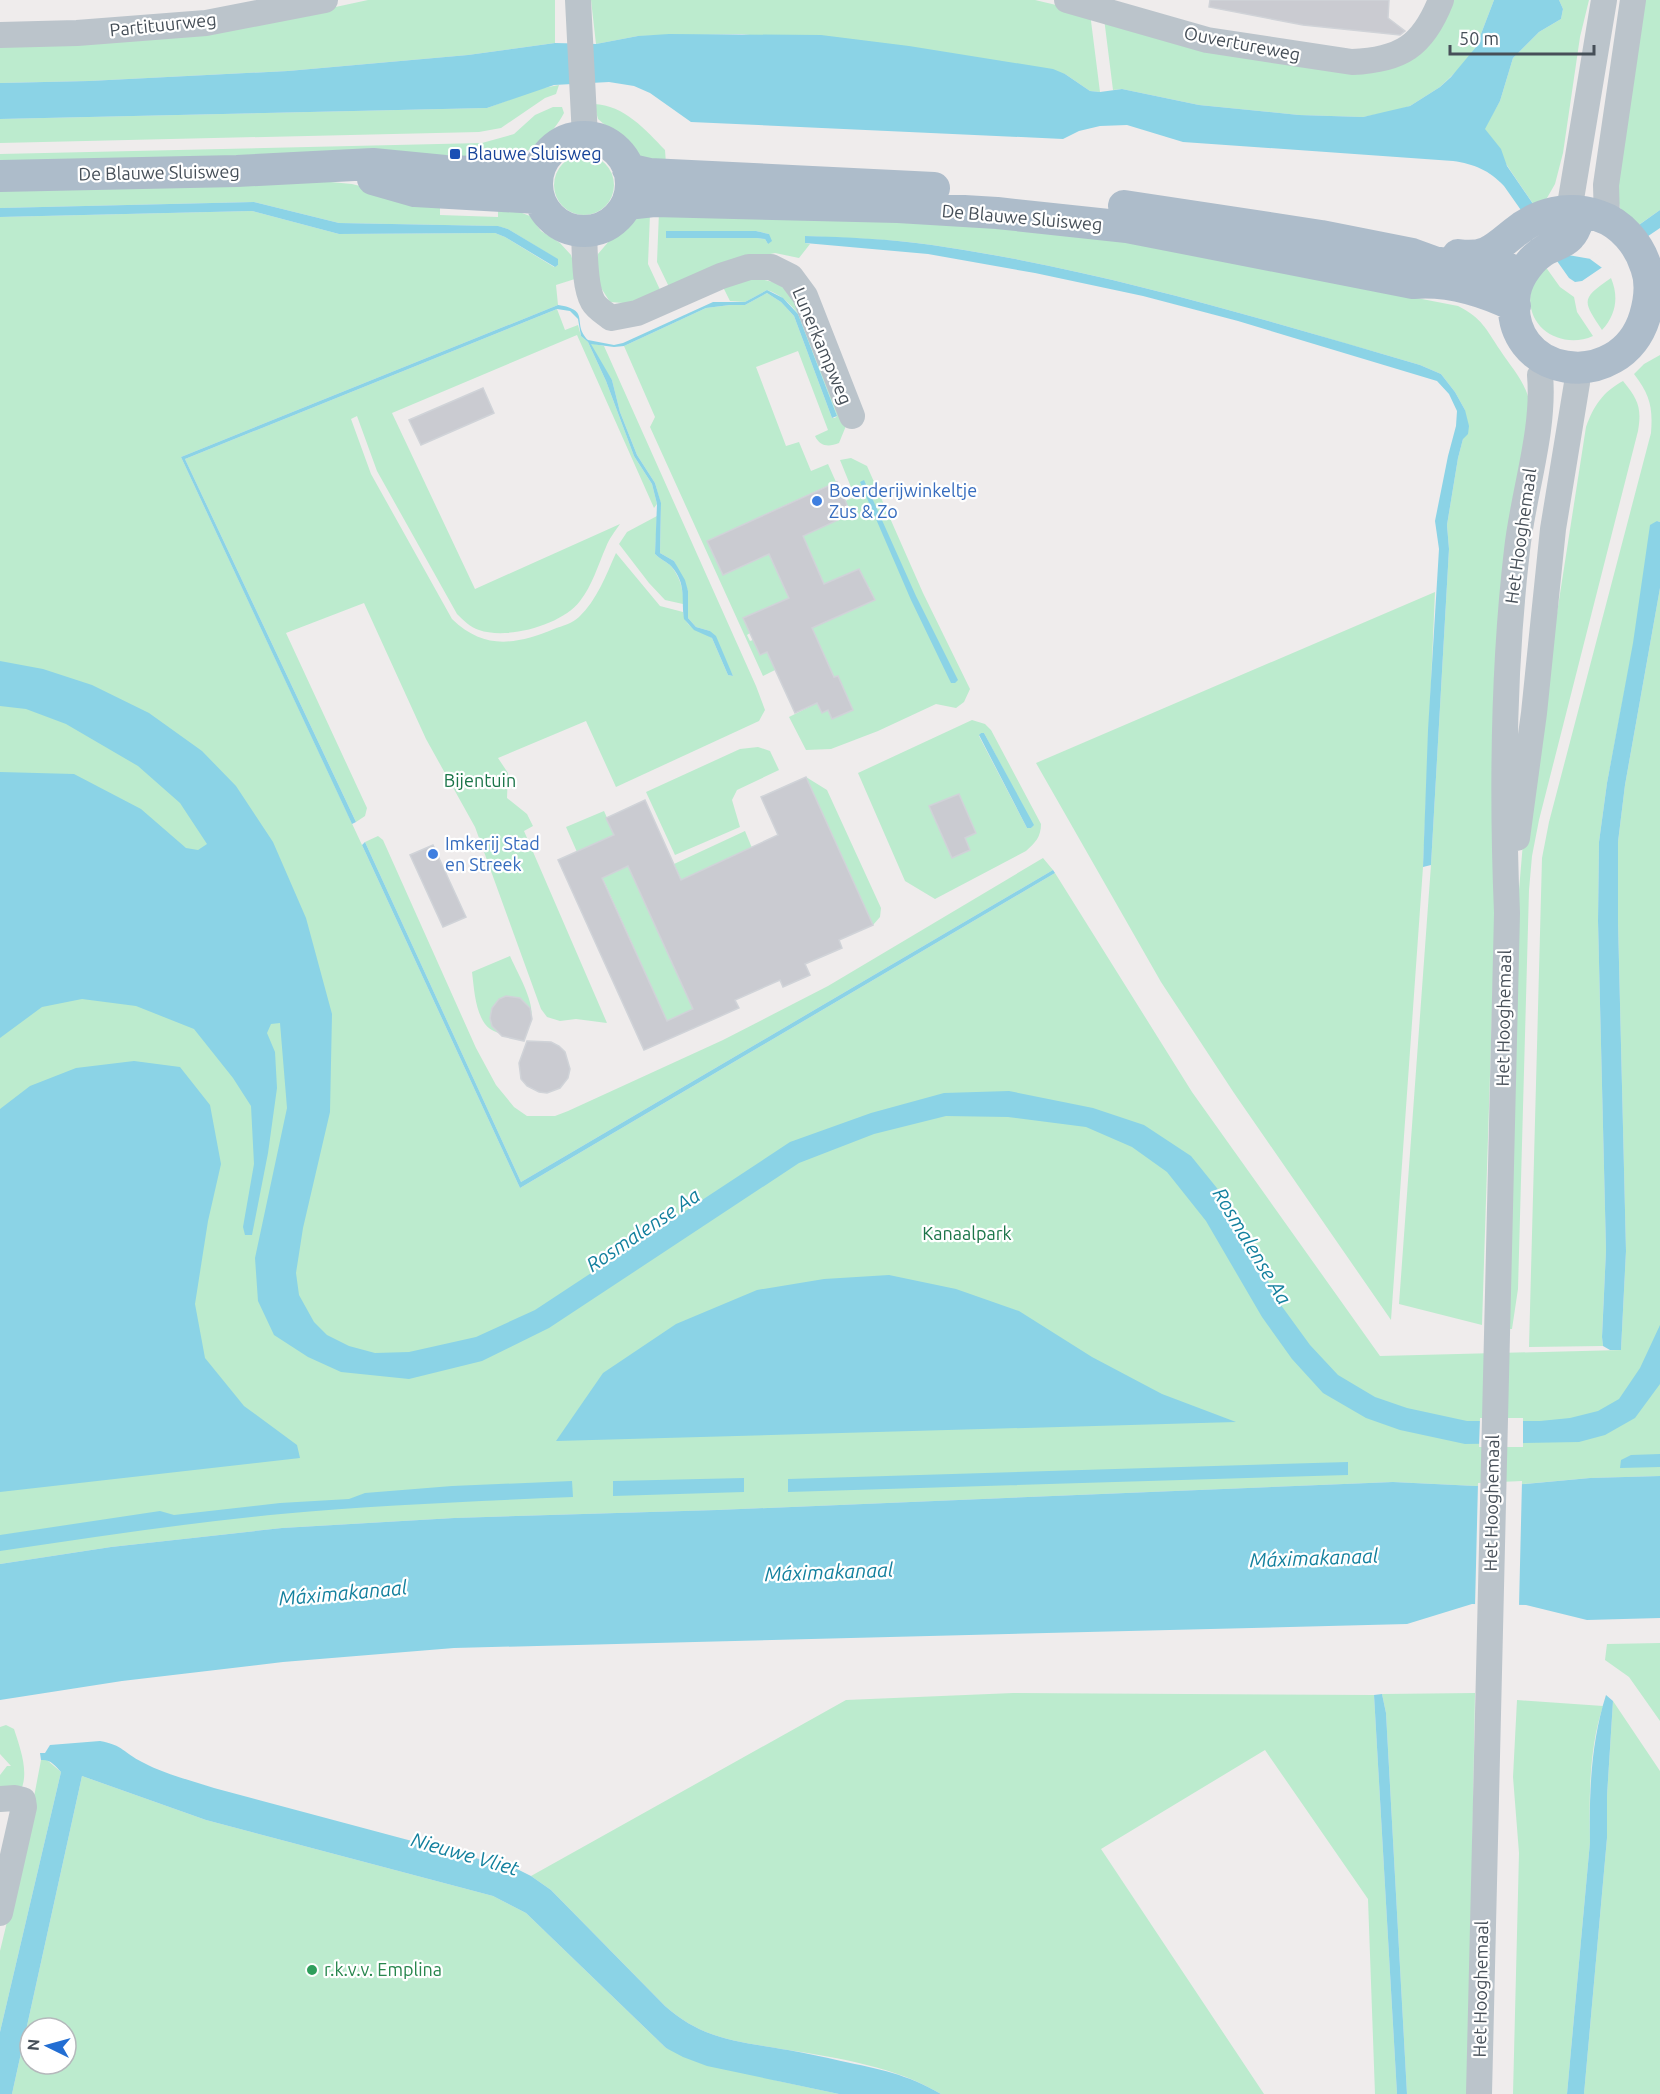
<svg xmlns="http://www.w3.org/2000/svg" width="1660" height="2094" font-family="Ubuntu,sans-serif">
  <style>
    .green { fill: #bcebce; fill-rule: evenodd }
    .water { fill: #8bd3e6 }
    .pier { fill: #efecec }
    .building { fill: #cacbd1; stroke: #d0d3d8; stroke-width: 1.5; fill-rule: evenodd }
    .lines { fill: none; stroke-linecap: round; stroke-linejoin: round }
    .minor { stroke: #bbc4cb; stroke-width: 26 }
    .major { stroke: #adbcca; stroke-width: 32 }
    .transit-dot { fill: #1a4fb4; stroke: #fff; stroke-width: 2 }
    .shop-dot { fill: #3f7fe0; stroke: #fff; stroke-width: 2 }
    .leisure-dot { fill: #2e9e5b; stroke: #fff; stroke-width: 2 }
    .labels { text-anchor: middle; stroke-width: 4.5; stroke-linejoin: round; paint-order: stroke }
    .street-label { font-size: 18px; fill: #464f58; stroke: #fff }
    .transit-label { font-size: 18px; fill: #164399; stroke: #fff; text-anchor: start }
    .shop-label { font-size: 18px; fill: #366cbe; stroke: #fff; text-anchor: start }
    .park-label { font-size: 18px; fill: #1b7549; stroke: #fff }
    .leisure-label { font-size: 18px; fill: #27864d; stroke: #fff; text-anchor: start }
    .water-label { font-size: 20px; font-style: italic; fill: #13809e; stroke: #fff }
  </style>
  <rect width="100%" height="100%" fill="#efecec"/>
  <path class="green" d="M368,0h187v43l-87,12 -180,16 -199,10 -89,2v-39l280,-25z
    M591,0h444l55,13 10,79 -10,-1 -25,-17 -323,-40 -104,2 -42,8z
    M1453,0h41l-18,47 -13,18 -23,22 -30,19 -16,5 -31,6 -64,-2 -100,-10 -77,-16 -9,1 -9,-72 165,41 151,-5c17,-16 26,-32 33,-54z
    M1559,0h30l-9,37 -17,116 -8,31 -8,14 -11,10c-18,-26 -36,-52 -52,-79l16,-28 13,-43 26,-26 22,-13 2,-10z
    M1641,0h19v210l-27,19 -13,-21 -4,-19z
    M559,85l-3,9 -11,4 -44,30 -22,4 -479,11v-24l487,-11 51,-19z
    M594,104c30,1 52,26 71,46l1,14 -29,-7 -11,-14 -28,-24z
    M553,107h9l2,6c-12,23 -34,41 -60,47l-504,7v-13l482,-11 32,-9 21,-19z
    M554 185a30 30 0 1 1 60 0a30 30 0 1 1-60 0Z
    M320,181l32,3 88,22v9l58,2v-9l16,2 16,6 11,15 19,12 11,12 7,23 -22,7 2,20 -377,152 181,388 158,343 535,-315 137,219 188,264 241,-6 5,-99 -8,-330v-79l7,-57 35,-197v888l-70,2 -66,6 -48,2 -83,-4 -676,28 -263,8 -172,10 -171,19 -111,17v-1347l252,-6 87,23 156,-1 10,4 49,30 4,-2 -1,-6 -49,-30 -11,-3 -158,-3 -85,-21 -254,6v-21z
    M659,212l273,10 192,19 334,65c24,12 28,23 42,44 11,17 24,30 29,50l-34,519 -13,406 -83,-21 32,-439 18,-316 -2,-24 11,-67 5,-19 2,-29 -10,-18 -14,-18 -21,-9c-161,-47 -321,-96 -488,-120 -41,-6 -85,-7 -127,-9v7l5,1 -11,14 -24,-5 -44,9 -61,27 -13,-27zM667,231h89l13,3 -1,10 -3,-5 -8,-1z
    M650,214l-2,50 14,30 -25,10 -27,-2 -14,-22 2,-26 17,-20 19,-15z
    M1545,266l15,21 14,10 3,15 16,24c-31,14 -69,-8 -62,-45 1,-9 9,-18 14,-25z
    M750,278c22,2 31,5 47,21l51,122 -9,22c-10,4 -19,4 -24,-7l13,-6 -30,-79 -42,16 30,79 13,-4 12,29 17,-7 8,18 -129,59 16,34 46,-21 20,44 -45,20 6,15 -3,2 3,6 3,-1 7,15 30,-13 -15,28 -12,6 -113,-249 5,-10 -31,-71 82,-38 24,-3h15l22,-12 14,9 13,14 38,102h3l2,-2 -39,-102c-8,-11 -18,-20 -31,-24l-22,12 -15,-1 -7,-14z
    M1611,278c8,19 5,37 -9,52 -20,-30 -21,-31 9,-52z
    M557,309l8,21 13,-5 3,11 7,6 18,39 28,75 18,28 5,20 -3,4 -77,-173 -185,78 83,176 145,-65c-5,7 -11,15 -14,23 -8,18 -14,39 -26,54 -18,24 -73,39 -101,29 -9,-3 -15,-9 -22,-16l-80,-143 -20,-55 -6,3 20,55 81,145c32,31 63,26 102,10 8,-3 19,-6 25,-12 18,-17 27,-42 37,-64l44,53 23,6c2,17 17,18 29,26l16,37 5,1 -23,-45 -14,-4 -8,-9v-27l-14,-30 -14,-8 1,-49 -6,-21 -18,-28 -17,-43 -8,-32 -16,-24 -6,-13 14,3 152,340 9,24 -6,11 -143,66 -30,-66 -88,37 10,15 -1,25 20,16 6,12 -9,5 83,192 -31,-4 -16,2 -13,-4 -6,-8 -66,-182 -49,-88 -62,-136 -78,30 81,175 -2,8 -9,6 -171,-363z
    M1660,355v167l-3,-1 -50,262 -8,59 -1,79 8,329 -4,86 1,10 -74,1 13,-489 7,-36 102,-389c2,-26 -1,-38 -17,-59l10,-10z
    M1623,381c15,18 19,27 15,50l-99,389 -7,36 -3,34 -11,399 -6,40h-3l10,-439 6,-71 19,-148 13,-58 29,-186c8,-22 17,-35 37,-46z
    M851,458l16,8 56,127 47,96 -6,13 -8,6 -20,-4 -58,27 -47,18 -25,1 -17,-33 28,-14 5,9 6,-2 24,-1 -14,-33 -4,1 -17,-38 -17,8 13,-34 6,12 56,-25 -6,-13 -3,1 -7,-19 -35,15 -21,-48 42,-35 10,-4 -15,-37z
    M657,516l-2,38c5,5 12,8 16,12 9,11 13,24 12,38l-18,-4 -16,-17 -30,-39 8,-12z
    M1435,592l-12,275 -32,453 -157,-227 -73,-111 -125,-219z
    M972,720l13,4 6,6 50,94c0,13 -6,19 -15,27l-91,48 -30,-18 -47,-108zM981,733h3l49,92 -2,3h-4l-48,-92z
    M758,747l12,4 9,19 -42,20 -5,10 8,27 -65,28 -29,-63 94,-43z
    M806,777l21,13 54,118 -1,9 -7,8z
    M604,811l89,198 -26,12 -78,-173 -12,4 -11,-25z
    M745,831l7,17 -45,20 25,123 -58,-127z
    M378,836l5,4 93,208 20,37 18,22 13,9h28l13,-5 155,-71 105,-54 215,-128 10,12 -532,312 -156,-340z
    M510,956c6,14 25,46 21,61 -5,22 -38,22 -48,4 -8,-14 -9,-33 -11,-49z
    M1660,1643v78l-31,-44 -24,-17 2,-16z
    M1013,1693l361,2 23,399h-22l-7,-195 -103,-149 -164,99 163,245h-323c-45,-27 -102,-36 -153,-44 -50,-9 -83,-9 -123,-44l-114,-116 -20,-14 315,-176z
    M1475,1693l-7,401h-61l-21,-381 -4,-19z
    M1517,1700l86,6c-14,43 -14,91 -13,136l-23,252h-54l6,-241 -6,-76z
    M1613,1701l47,70v323h-76l23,-256v-42z
    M6,1725l8,4c6,19 16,44 6,63l-20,4v-21l7,-9h4l-11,-12v-27z
    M41,1760h6l14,12 -61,260v-81l23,-96z
    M82,1776l124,44 287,76 33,17 140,135 112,33 61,13h-827zM30,2028h36v36h-36z"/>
  <path class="water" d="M1494,0h65l4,9 -2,10 -22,13 -26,26 -13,43 -15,28 16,20 6,17 61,89 23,4 69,-49v18l-78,53 -7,1 -6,-4 -65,-92c-15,-16 -30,-22 -51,-25l-270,-19 -56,-17 -27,1 -21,5 -16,8 -372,-17 -41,-29 -16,-7 -25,-4 -55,3 -67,23 -487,11v-36l89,-2 199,-10 180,-16 87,-12 41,1 42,-8 31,-2 152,1 88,11 144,23 12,5 25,17 10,1 22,-3 77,16 100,10 64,2 47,-11 30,-19 11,-10 25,-30z
    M254,202l85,21 159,3 10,3 50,30v6l-3,2 -50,-30 -10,-4 -156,1 -87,-23 -252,6v-9z
    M666,231h90l13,3 3,7 -4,3 -3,-5 -8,-1h-91z
    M805,236c42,1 85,3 127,9 166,24 327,73 488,120l21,9 14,18 10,18 4,16 -1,8 -5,5 -5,19 -11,67 2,24 -18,316 -8,2 5,-137 11,-181 -4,-28 13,-65 8,-30 1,-15 -8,-17 -12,-13 -199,-60 -95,-25 -108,-23 -107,-19 -123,-11z
    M767,290l16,8 15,16 39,102 -5,2 -38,-102 -13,-14 -14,-9 -22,12h-15l-24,3 -82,38 -10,1 -23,-3 21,36 8,32 17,43 18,28 6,20 -1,50 14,8 11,19 3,11v27l8,9 14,4 6,5 17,40 -5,-1 -16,-37 -18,-8 -10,-11c-3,-21 3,-35 -13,-53 -4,-4 -11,-7 -16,-12l2,-50 -5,-20 -18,-28 -28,-75 -18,-39 -7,-6 -3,-17 -8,-8 -13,-2 -372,150 171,363 -4,2 -171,-367 377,-152c34,5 13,18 30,35l26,5 9,-2 90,-41h32z
    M864,480l52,116 42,84 -3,3h-4l-40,-83 -51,-118z
    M1657,521l3,1v66l-35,197 -7,57v79l8,330 -5,99h-11l-7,-4 -1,-9 4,-87 -8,-329 1,-79 8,-59 26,-140 17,-118z
    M0,661l43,8 49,16 57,28 53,38 34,35 37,56 33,76 26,96 -2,98 -27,116 -7,45 3,22 15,27 13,13 22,11 26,7 34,-1 67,-15 59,-27 255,-168 81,-29 73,-20 65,-2 84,17 51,17 47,31 38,47 49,98 32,44 28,30 37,22 32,11 60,13h73l30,-3 28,-7 21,-12 21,-31 20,-43v59l-25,34 -30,17 -26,7 -114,2 -65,-14 -34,-12 -43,-25 -31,-34 -30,-42 -56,-96 -39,-49 -35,-25 -46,-20 -78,-10 -62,-1 -72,18 -75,29 -250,165 -67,33 -73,18 -68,-7 -33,-15 -34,-22 -16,-34 -3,-43 32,-150 -7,-85 -9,1 -4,9 8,19 2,36 -9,65 -16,82h-7l-2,-8 11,-63 -3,-58 -18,-28 -39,-49 -58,-23 -54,-7 -40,8 -42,31v-266l74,2 67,35 45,39 12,2 9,-6 -27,-41 -42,-37 -72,-42 -40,-15 -26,-3z
    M981,733h3l50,92 -3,3h-4l-48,-93z
    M365,842l156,340 532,-312 2,3 -535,315 -158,-343z
    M134,1061l46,6 30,38 11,59 -13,57 -13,83 10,54 39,48 53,39 3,13 -300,34v-383l30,-23 46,-18z
    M889,1275l67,14 63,22 73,46 70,37 74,28 -680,19 47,-68 73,-49 81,-34 67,-11z
    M1660,1454v13l-40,1 1,-8 10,-5z
    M1348,1462v13l-560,17v-13z
    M1660,1476v142l-73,2 -61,-15 -54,-1 -65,20 -953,24 -171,14 -161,19 -122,19v-136l111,-17 171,-19 172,-10 263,-8 676,-28 83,4 49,-2 65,-6z
    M744,1478v14l-131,4v-15z
    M572,1481l1,16c-97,4 -195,8 -292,17 -94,9 -188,23 -281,37v-16l160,-24 14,4 106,-12 69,-4 16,-6 87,-7z
    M1382,1694l4,19 21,381h-10l-23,-399z
    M1606,1695l7,6 -6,95v42l-23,256h-17l23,-252c-1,-49 1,-100 16,-147z
    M100,1741c23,4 24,12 42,21 22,12 48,18 72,26l303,81 14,7 20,14 114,116c40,35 73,35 123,44 18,3 36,7 53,11 38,8 66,13 100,33h-102l-132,-28 -24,-9 -17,-9 -140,-135 -33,-17 -287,-76 -124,-44 -70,318h-12v-62l61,-260c-6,-7 -11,-13 -20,-12l-1,-7h5l5,-8z"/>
  <path class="pier" d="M1639,224l10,16 -44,30 -15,-11z
    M1480,1418h43v29h-44z
    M1522,1481l-3,126h-44l3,-124z"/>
  <path class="building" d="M1210,0h179l-1,18 17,13 -5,4 -97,-10 -94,-18z
    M483,388l11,25 -73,32 -12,-25z
    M837,482l14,32 -48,22 21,48 35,-15 16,31 -63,28 22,49 4,-1 15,34 -21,9 -4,-9 -6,3 -5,-10 -22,10 -28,-61 -7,3 -17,-37 46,-20 -20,-44 -46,21 -16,-34z
    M806,777l67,148 -34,15 3,8 -37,16 5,11 -27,12 -3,-7 -45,20 4,8 -95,42 -86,-190 56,-25 -8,-17 39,-18 36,80 97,-45 -17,-38zM628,866l65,143 -26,12 -65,-143z
    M959,794l17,39 -11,5 5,12 -18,8 -23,-52z
    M433,845l33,72 -23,10 -33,-72z
    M506,996l14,2 10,10 2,11 -8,22 -22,-5 -10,-10 -2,-8 2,-10 7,-9z
    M527,1041l24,1 8,4 6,6 5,17 -2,9 -8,10 -13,5 -8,-1 -12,-6 -6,-7 -2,-16z"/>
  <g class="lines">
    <path class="minor" d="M578,0l7,137
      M1067,0l140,40 145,22c49,-2 71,-16 89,-62
      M0,35l77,-2 129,-10 119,-23
      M1569,211l35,-211
      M1607,219l-1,-34 27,-185
      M584,232c1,19 0,54 9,70 4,7 12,11 18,16l26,-5 84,-37 28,-9h22l20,10 14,19 47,120
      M1517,838l17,-125 19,-184 24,-146
      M0,1799l15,-1 8,2 1,7 -24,106
      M1479,2094l28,-1181c-5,-121 -4,-243 10,-363 6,-56 28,-119 23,-175"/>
    <path class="major" d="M537 184a47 47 0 1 1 94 0a47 47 0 1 1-94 0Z
      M628,169l22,5 20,1 264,13
      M0,176l237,-5 136,-7 72,7 63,2 16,-1 15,-4
      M373,179l42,12 123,7
      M627,204l27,-3 244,6 99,6 130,14 286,56c34,-3 71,8 102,23
      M1124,206l197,30 91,18 22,8 50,8 23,-2
      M1458,255c28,4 36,-6 56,-22 24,-20 54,-28 85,-17 22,7 40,28 47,51 6,16 4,32 -1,49 -24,80 -144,63 -130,-24 3,-16 17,-35 32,-43 8,-4 17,-6 23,-13 6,-6 8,-16 11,-24"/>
  </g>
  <rect class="transit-dot" x="449" y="148" width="12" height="12" rx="3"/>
  <g class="shop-dot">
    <circle cx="817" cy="501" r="6"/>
    <circle cx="433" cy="854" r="6"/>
  </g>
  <circle class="leisure-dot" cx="312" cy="1970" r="6"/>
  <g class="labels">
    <g class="street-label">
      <text transform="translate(163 25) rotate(-6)" y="6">Partituurweg</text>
      <text transform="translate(1242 44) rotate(11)" y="6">Ouvertureweg</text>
      <text transform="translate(159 173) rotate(-1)" y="6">De Blauwe Sluisweg</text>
      <text transform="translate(1022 218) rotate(5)" y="6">De Blauwe Sluisweg</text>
      <text transform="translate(822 346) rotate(67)" y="6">Lunerkampweg</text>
      <text transform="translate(1521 536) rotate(-82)" y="6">Het Hooghemaal</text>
      <text transform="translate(1504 1018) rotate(-89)" y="6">Het Hooghemaal</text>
      <text transform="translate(1492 1503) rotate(-89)" y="6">Het Hooghemaal</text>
      <text transform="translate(1481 1989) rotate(-89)" y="6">Het Hooghemaal</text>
    </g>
    <g class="transit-label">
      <text x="467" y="160">Blauwe Sluisweg</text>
    </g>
    <g class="shop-label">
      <text x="829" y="497">Boerderijwinkeltje<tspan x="829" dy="21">Zus &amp; Zo</tspan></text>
      <text x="445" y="850">Imkerij Stad<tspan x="445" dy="21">en Streek</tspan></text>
    </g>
    <g class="park-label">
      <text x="480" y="787">Bijentuin</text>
      <text x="967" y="1240">Kanaalpark</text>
    </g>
    <g class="leisure-label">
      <text x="324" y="1976">r.k.v.v. Emplina</text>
    </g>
    <g class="water-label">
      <text transform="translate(643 1230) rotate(-34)" y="7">Rosmalense Aa</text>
      <text transform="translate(1252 1246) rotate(59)" y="7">Rosmalense Aa</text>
      <text transform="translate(1314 1558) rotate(-2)" y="7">Máximakanaal</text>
      <text transform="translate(829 1572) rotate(-2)" y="7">Máximakanaal</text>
      <text transform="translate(343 1593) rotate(-5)" y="7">Máximakanaal</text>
      <text transform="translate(465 1854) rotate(16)" y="7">Nieuwe Vliet</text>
    </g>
  </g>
  <g transform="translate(48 2046) rotate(275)"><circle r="28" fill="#ffffff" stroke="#b5b9bc" stroke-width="1.5"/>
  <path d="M0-4.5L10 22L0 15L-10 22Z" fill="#226ed3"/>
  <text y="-9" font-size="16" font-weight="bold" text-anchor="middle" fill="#464f58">N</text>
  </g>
  <path d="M1450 45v9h144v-9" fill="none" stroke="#464f58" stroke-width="3"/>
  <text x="1459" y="45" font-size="18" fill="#464f58" stroke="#ffffff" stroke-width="4.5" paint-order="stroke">50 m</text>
</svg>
